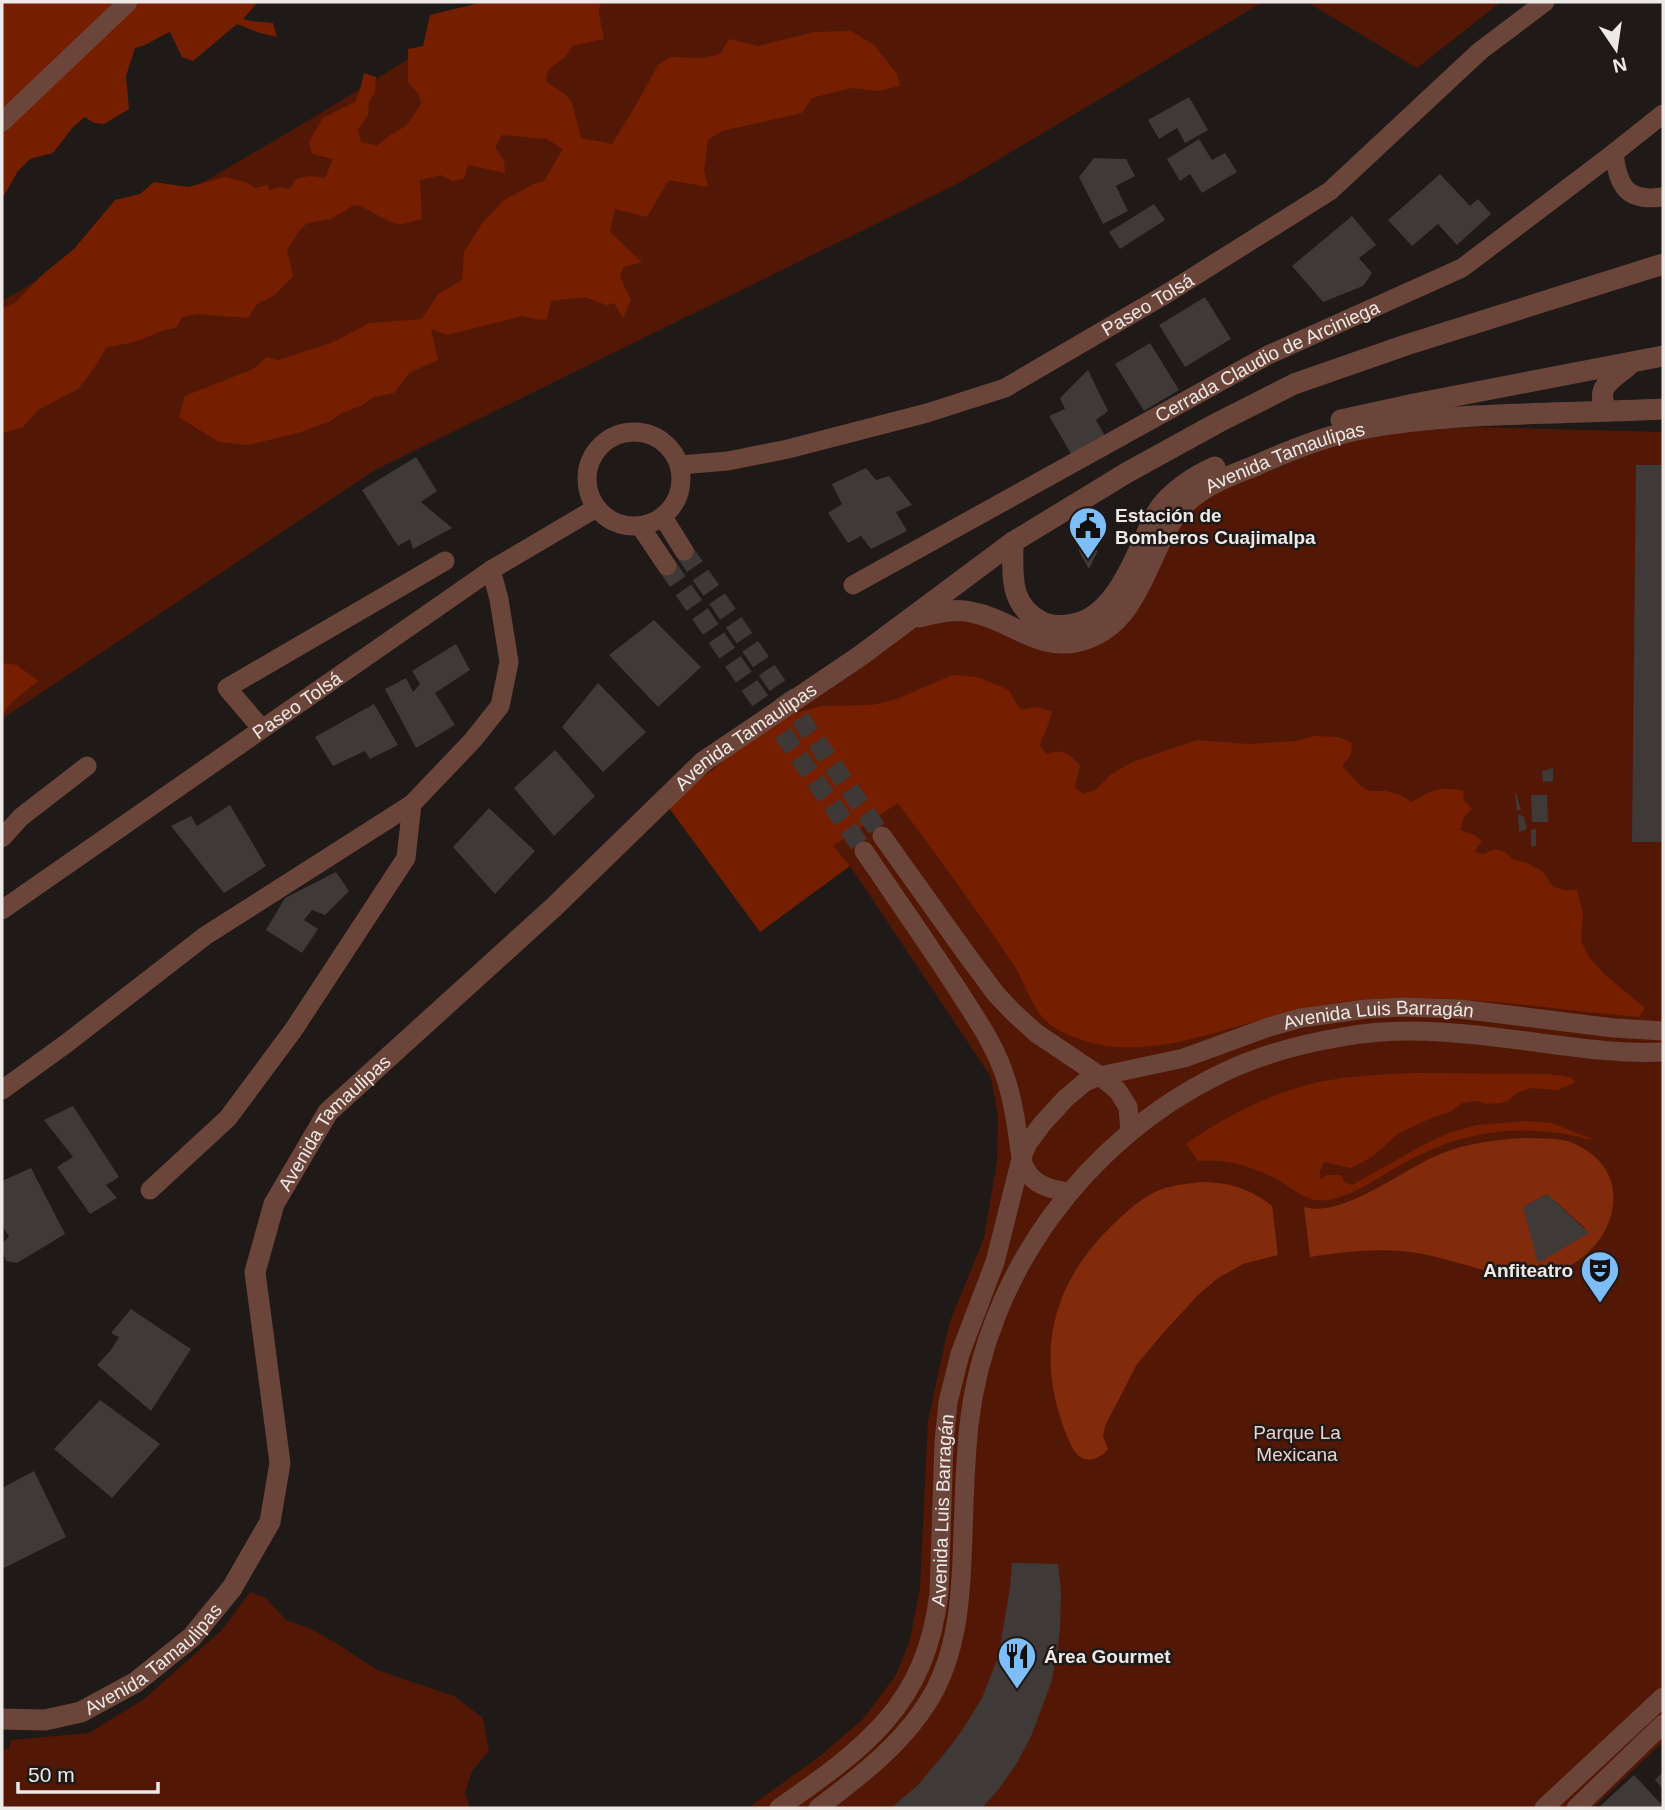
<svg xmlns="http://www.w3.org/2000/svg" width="1665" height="1810" font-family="Helvetica,sans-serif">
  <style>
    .green { fill: #531805 }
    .forest { fill: #761f00 }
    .water { fill: #812a0c; fill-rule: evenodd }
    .building { fill: #3f3937 }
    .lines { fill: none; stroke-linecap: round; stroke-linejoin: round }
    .minor-tunnel { stroke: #3e3837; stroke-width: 19; stroke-dasharray: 19 10; stroke-linecap: butt }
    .minor { stroke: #6c453a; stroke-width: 19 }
    .tertiary { stroke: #6c453a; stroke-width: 21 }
    .labels { text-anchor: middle; stroke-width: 5; stroke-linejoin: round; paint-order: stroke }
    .street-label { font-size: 19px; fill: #ede9e7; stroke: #1f1918 }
    .poi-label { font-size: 19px; font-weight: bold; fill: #ede9e7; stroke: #1f1918; text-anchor: start }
    .park-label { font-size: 19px; fill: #edd3cb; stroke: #1f1918 }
  </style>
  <rect width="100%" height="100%" fill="#1f1918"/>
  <path class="green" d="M501,2h762l-304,181 -584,287 -373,249v-418l314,-185z
    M1307,2h194l-84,66z
    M1477,427l186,5v1310l-70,66h-845l72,-52 42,-36 34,-45 14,-35 10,-53 8,-166 21,-97 35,-86 13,-77 1,-45 -7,-39 -141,-211 -90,66 -68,-147 88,-67 138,-97 42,-7 87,34 131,-122 16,-20 24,-14 108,-44 34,-11 50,-6z
    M250,1592l16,6 20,22 23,8 27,15 41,27 77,26 29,22 6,33 -17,20 -7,21 5,16h-468v-53l1,-6h6l2,-9 78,-7 55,-34 78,-69z"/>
  <path class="forest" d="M2,2h256l-15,17 8,2 22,2 4,14 -17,-4 -23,-9 -44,37 -11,-4 -12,-25c-12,5 -22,13 -35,16l-9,28 3,33 -25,15 -10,-1 -9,-6 -12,10 -20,26 -23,6 -12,12 -16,28z
    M483,2h117l-1,12 5,25 -32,7 -6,10 -18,14 -2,12 19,12 7,9 9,35 31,6 24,-39 22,-40 12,-8 34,1 16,-4 9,-15 29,7 57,-14 36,-1 23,14 23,29 3,12 -22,5 -28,-3 -38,10 -10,15 -80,18 -14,9 -4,30 4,17 -39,-7 -22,37 -32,-8 -5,23 32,30 -19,5 -3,10 11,23 -8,18 -9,-15 -8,2 -21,-8 -34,4 -4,18 -7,1 -18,-4 -75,19 -16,-6 7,31 -29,13 -15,20 -20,4 -12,8 -24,10 -7,6 -33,12 -50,12 -29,-3 -40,-25 6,-21 68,-27 14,-12 11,3 53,-17 39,-20 52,-4 16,-25 24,-14 2,-28 19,-30 21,-22 30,-16 10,-3 19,-32 -16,-10 -45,-4 -7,12 9,14 1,12 -37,-8 -4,14 -12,2 -11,-6 -21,5 2,39c-7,1 -15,5 -22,5 -15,-1 -31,-17 -46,-19l-23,14 -24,4 -8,8 -12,19 6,26 -18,19 -18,9 -9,14 -49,-4 -17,3 -6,11 -12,2 -29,12 -28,5 -12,20 -17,22 -40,21 -16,18 -20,5v-124l14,-7 26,-27 32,-26 41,-49 25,-6 14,-12 34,5 38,-10 19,5 10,6 13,-3 1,5 12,-3 9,2 6,-10 13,-3 16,2 8,-19 -21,-5 -3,-12 14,-24 32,-16 6,-16 3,-13 12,4 -1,15 -6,9 -1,14 -10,14 3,13 16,4 13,-11 16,-9 15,-22 -2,-9 -11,-13v-33l15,-3 7,-31z
    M2,663l15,2 21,16 -25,20 -11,14z
    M952,675l25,2 32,13 6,12 7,8 13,-3 17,4c-2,13 -9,23 -12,35l6,8c18,-6 21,-1 34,11l-5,22 8,7 13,-4 14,-15 22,-13 65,-22 52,4 46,-3 19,-5 24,1 14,6 -1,12 -9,11 19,20 9,5h16l15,4 10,7c19,-11 30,-17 52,-11l1,9 8,9 -8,8 -4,13 14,5 8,6 -8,11 10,2 10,-5 11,3 9,8 13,3 15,8 11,16 12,3h12l6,23 -2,28 8,16 14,16 42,35 -6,9c-98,-8 -197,-28 -296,-15 -31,4 -63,12 -93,21 -59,16 -121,39 -181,12 -6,-3 -13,-6 -18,-10 -19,-14 -24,-39 -36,-58 -37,-56 -77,-110 -117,-164l-65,43 17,20 -90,66 -91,-124 23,-23 88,-67 41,-12 51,-1 25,-6z
    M1416,1073l132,1 22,3 4,3v3l-17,7 -26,-2 -14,5 -9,8 -8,2 -13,1 -11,-3 -14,2 -10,8 -23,8 -31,15 -26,23 -21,11 -27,-6 -4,9v8l7,-4h14l4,8 7,2 69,-39 30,-14 25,-7 51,-4 25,2 44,18c-68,-19 -130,-13 -192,22 -24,13 -48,32 -76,37 -23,4 -38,-16 -58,-24 -23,-11 -46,-17 -72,-15l-12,-17c35,-25 76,-46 117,-58 36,-10 76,-12 113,-13z"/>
  <path class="water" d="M1522,1138c17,1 38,-1 53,6 66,30 39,108 -19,128 -46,16 -99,-15 -146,-20 -34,-4 -67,0 -100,5l-6,-50c39,12 101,-40 139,-54 25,-10 52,-13 79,-15zM1547,1194l38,34v6l-62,-27z
    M1199,1182c29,0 51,6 73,24l6,49 -35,9 -25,14 -20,17 -34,37 -27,32 -32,62 -2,10 5,13c-8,10 -22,16 -32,4 -8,-10 -18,-41 -21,-55 -16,-70 11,-131 63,-178 12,-12 28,-25 44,-31 12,-4 25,-5 37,-7z"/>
  <path class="building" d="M1189,97l19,33 -23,13 -8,-15 -18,11 -11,-19z
    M1199,139l13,21 13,-7 12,19 -35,21 -12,-19 -10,7 -13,-22z
    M1094,158l32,1 9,17 -19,10 12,25 -25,13 -24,-47z
    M1440,174l30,32 8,-7 13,15 -34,31 -19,-21 -26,22 -24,-26z
    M1154,204l11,16 -45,29 -11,-17z
    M1352,216l24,29 -17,13 13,15 -9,13 -40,16 -31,-36z
    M1205,297l26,42 -46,28 -26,-42z
    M1150,343l29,47 -35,21 -29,-47z
    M1088,370l20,41 -12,9 9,16 -32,21 -24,-41 16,-7 -5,-11z
    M416,457l21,34 -16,11 31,26 -39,21 -3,-10 -12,7 -36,-56z
    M1636,465h27v377h-31z
    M866,468l10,12 13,-4 23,29 -16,7 11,19 -36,18 -10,-13 -13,7 -20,-30 14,-9 -10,-20z
    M1078,550h20l-9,19z
    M654,620l47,47 -43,40 -49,-52z
    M456,644l14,26 -35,23 20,32 -39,23 -31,-59 21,-11 7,14 7,-8 -8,-13z
    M598,683l48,49 -43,40 -41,-45z
    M374,704l24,41 -28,14 -5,-8 -32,15 -18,-29z
    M555,750l40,46 -41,40 -40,-48z
    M1553,768v13l-10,1 -1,-11z
    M1516,793l5,17 -4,1 -2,-16z
    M1531,795h16l1,27h-16z
    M230,805l36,61 -42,27 -53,-67 20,-10 6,10z
    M489,808l46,43 -40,43 -42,-47z
    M1518,814l6,3 3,12 -8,3z
    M1536,829v17l-5,1v-17z
    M336,872l13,19 -24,24 -13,-5 -8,10 14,9 -16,24 -36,-23 19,-32z
    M73,1106l46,71 -13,8 11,13 -27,16 -33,-47 16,-10 -29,-37z
    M31,1168l34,66 -48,29 -11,-2 -4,-11v-7l7,-6 -7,-12v-44z
    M1547,1194l42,39 -51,30 -15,-56z
    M131,1309l60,40 -40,62 -54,-46 14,-15 8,-13 -8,-4z
    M100,1400l60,44 -48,54 -58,-49z
    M34,1471l32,66 -64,32v-81z
    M1012,1563l46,1 3,28 -1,36 -3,28 -6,27 -19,51 -15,29 -19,27 -16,18h-91l26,-22 32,-38 12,-16 21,-34 15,-38 4,-19 9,-54z
    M1663,1772v17l-8,-9z
    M1634,1775l29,31v2h-65z"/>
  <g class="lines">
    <path class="minor-tunnel" d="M684,551l198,285
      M667,566l197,285"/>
    <g class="minor">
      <path d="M2,122l126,-120"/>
      <path d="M1614,153c4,34 13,49 49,44"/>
      <circle cx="634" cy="479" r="47"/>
      <path id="s1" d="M680,465l48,-4 60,-12 139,-36 78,-25 161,-94 164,-103 150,-140 65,-49"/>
      <path d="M663,517l21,34"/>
      <path d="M640,526l27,40"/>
      <path id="s2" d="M853,585l415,-230 194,-87 152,-115 49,-39"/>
      <path d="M262,729l-35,-41 218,-127"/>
      <path d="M882,836l85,119 29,39 17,18 23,21 64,43 18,15 10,16 2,24"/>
      <path d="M2,838l19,-21 66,-51"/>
      <path d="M864,851c32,47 65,94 96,142 15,24 32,48 42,75 8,20 12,41 15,62 3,16 2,33 13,46 10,11 25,14 39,16"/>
      <path id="s3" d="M2,910l489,-340 105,-62"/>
      <path d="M2,1090l65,-47 138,-107 207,-132 61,-64 27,-34 9,-44 -10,-63 -8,-29"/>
      <path d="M150,1190l78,-72 66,-89 112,-171 6,-54"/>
      <path id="s4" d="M779,1808c86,-60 147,-103 160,-215l5,-151 4,-40 12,-48 35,-92 26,-103 7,-16 14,-19 24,-26 19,-16 15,-6 84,-18 85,-31 32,-9 65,-9 37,-2 57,2 154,19 49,3"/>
      <path d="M818,1808c44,-33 90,-68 117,-118 21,-41 25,-85 27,-130 2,-45 2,-90 7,-135 17,-151 116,-285 251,-351 39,-19 80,-30 122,-37 68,-13 140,-2 207,7 38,5 76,10 114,8"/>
      <path d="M1544,1808l119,-111"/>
      <path d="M1576,1808l87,-84"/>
    </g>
    <g class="tertiary">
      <path d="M1607,411c-14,-25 7,-32 23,-47"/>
      <path d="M1341,420l73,-16 249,-48"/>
      <path d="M1013,542c0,32 -5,63 29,80 10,5 20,4 31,2 37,-6 58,-55 72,-87 4,-8 7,-17 12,-25 12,-19 37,-36 58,-45"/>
      <path id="s5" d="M919,617c18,-4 34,-9 52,-5 43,8 69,43 115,27 60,-21 61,-98 101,-137 20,-19 46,-27 70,-37 29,-13 64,-27 95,-34 39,-9 80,-12 121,-15 63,-3 127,-4 190,-7"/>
      <path id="s6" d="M2,1719l43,1 36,-8 55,-30 56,-45 40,-49 38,-66 10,-59 -25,-191 19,-68 54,-92 226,-205 149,-145 157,-106 153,-114 115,-70 91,-50 75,-38 112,-39 257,-81"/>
    </g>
  </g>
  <defs>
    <g id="civic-pin" transform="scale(2.0125)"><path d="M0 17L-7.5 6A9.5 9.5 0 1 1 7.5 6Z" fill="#7dbef9" stroke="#1f1918"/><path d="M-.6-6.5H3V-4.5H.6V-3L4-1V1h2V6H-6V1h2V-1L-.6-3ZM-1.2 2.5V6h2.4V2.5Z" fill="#111"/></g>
    <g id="theatre-pin" transform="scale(2.0125)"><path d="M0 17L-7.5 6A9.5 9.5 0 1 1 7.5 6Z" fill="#7dbef9" stroke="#1f1918"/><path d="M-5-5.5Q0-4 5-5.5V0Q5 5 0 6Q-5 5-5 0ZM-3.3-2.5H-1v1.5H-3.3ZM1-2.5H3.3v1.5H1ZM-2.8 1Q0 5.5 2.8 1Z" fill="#111"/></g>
    <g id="restaurant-pin" transform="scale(2.0125)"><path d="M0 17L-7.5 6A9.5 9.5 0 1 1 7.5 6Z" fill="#7dbef9" stroke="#1f1918"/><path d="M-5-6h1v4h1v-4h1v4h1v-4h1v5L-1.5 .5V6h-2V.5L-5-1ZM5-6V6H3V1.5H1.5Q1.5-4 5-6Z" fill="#111"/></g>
  </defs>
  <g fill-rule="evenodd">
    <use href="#civic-pin" x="1088" y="526"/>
    <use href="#theatre-pin" x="1600" y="1270"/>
    <use href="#restaurant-pin" x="1017" y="1656"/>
  </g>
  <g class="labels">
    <g class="street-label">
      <text dy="7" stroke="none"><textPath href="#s1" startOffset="500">Paseo Tolsá</textPath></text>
      <text dy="7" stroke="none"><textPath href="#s2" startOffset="471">Cerrada Claudio de Arciniega</textPath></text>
      <text dy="7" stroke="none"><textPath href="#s5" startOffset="457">Avenida Tamaulipas</textPath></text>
      <text dy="7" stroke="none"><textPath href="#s3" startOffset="359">Paseo Tolsá</textPath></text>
      <text dy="7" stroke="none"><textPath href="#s6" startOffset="1346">Avenida Tamaulipas</textPath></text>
      <text dy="7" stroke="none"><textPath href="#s4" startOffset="1129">Avenida Luis Barragán</textPath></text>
      <text dy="7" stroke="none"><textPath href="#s6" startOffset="779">Avenida Tamaulipas</textPath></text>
      <text dy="7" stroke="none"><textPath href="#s4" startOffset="362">Avenida Luis Barragán</textPath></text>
      <text dy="7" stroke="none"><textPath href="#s6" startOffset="170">Avenida Tamaulipas</textPath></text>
    </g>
    <g class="poi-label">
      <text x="1115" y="522">Estación de<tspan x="1115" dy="22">Bomberos Cuajimalpa</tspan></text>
      <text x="1573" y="1277" text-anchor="end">Anfiteatro</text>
      <text x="1044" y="1663">Área Gourmet</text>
    </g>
    <g class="park-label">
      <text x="1297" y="1439">Parque La<tspan x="1297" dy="22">Mexicana</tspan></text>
    </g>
  </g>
  <rect width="1665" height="1810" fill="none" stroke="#ede9e7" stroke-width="7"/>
  <g transform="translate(1616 49) rotate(167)" stroke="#1f1918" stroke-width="5" paint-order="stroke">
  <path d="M0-5L12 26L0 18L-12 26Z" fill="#ede9e7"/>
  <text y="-10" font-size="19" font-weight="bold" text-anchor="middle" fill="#ede9e7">N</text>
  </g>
  <path d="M18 1782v10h140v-10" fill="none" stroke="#ede9e7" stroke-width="3.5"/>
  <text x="28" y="1782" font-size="21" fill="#ede9e7" stroke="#1f1918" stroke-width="5" paint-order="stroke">50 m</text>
</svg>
